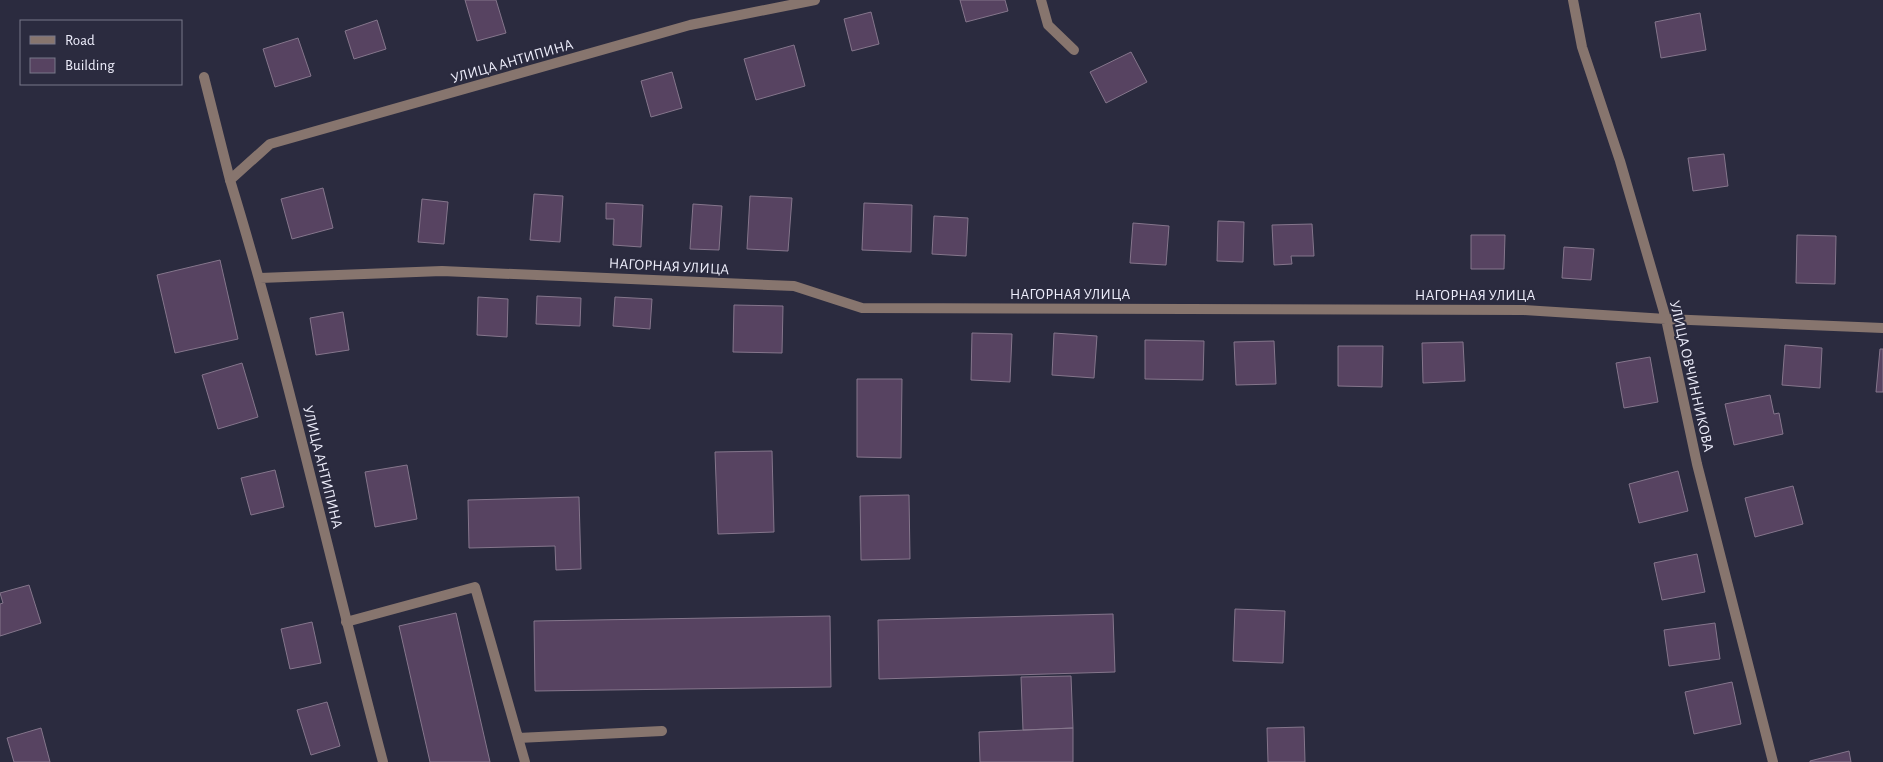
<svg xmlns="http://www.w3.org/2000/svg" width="1883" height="762" font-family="'Alegreya Sans',sans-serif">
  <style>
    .building { fill: #574361; stroke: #85768c }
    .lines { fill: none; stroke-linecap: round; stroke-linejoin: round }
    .lane { stroke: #87756e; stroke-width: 10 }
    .street { stroke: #87756e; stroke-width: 10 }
    .labels { text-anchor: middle; stroke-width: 4; stroke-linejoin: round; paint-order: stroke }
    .street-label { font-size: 15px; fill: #ededfb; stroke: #2b2b3f }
  </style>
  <rect width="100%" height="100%" fill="#2b2b3f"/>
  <path class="building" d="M465,0h31l10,33 -29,8z
    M960,0h45l3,11 -42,11z
    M871,12l8,32 -27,7 -8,-32z
    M1700,13l6,37 -45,8 -6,-36z
    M377,20l9,29 -32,10 -9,-28z
    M298,38l13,38 -36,11 -12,-38z
    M794,45l11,41 -49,14 -12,-41z
    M1131,52l16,30 -41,21 -16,-31z
    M672,72l10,36 -31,9 -10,-36z
    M1724,154l4,32 -35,5 -5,-33z
    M323,188l10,40 -41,11 -11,-40z
    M534,194l29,2 -3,46 -30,-2z
    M750,196l42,2 -4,53 -41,-2z
    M422,199l26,3 -4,42 -26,-2z
    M606,203l37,2 -2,42 -28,-2 1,-26h-8z
    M864,203l48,2 -1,47 -49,-2z
    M693,204l29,2 -3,44 -29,-1z
    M934,216l34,2 -2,38 -34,-2z
    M1218,221l26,1 -1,40 -26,-1z
    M1133,223l36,3 -3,39 -36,-2z
    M1312,224l2,32h-23l1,8 -18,1 -2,-40z
    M1471,235h34l-1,34h-33z
    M1797,235l39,1 -1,48 -39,-1z
    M1564,247l30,2 -3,31 -29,-2z
    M220,260l18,79 -63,14 -18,-78z
    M537,296l44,2 -1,28 -44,-2z
    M478,297l30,2 -1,38 -30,-2z
    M615,297l37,2 -2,30 -37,-3z
    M734,305l49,1 -1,47 -49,-1z
    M343,312l6,38 -33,5 -6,-37z
    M972,333l40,1 -2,48 -39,-2z
    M1054,333l43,3 -3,42 -42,-3z
    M1145,340l59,1 -1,39 -58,-1z
    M1274,341l2,43 -40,1 -2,-43z
    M1463,342l2,39 -42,2 -1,-40z
    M1785,345l37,3 -2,40 -38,-3z
    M1338,346h45l-1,41 -44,-1z
    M1880,349h3v43h-7z
    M1650,357l8,45 -34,6 -8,-45z
    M242,363l16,54 -40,12 -16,-54z
    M857,379h45l-1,79 -44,-1z
    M1770,395l4,19 5,-1 4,21 -49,11 -9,-41z
    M772,451l2,81 -56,2 -3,-82z
    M407,465l10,54 -42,8 -10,-55z
    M275,470l9,37 -33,8 -10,-37z
    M1678,471l10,40 -49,12 -10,-39z
    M1793,486l10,38 -48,13 -10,-39z
    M909,495l1,64 -49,1 -1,-64z
    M579,497l2,72 -25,1 -1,-24 -86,2 -1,-48z
    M1697,554l8,38 -43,8 -8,-37z
    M29,585l12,38 -41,13v-32l3,-1 -3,-10z
    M1235,609l50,2 -2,52 -50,-2z
    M456,613l34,149h-60l-31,-136z
    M1113,614l2,58 -236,7 -1,-59z
    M830,616l1,71 -296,4 -1,-70z
    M312,622l9,41 -31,6 -9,-40z
    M1715,623l5,36 -51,7 -5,-36z
    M1071,676l2,52 -50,2 -2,-53z
    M1732,682l9,42 -47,10 -9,-42z
    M327,702l13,44 -29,9 -14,-45z
    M1304,727l1,35h-37l-1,-34z
    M41,728l9,34h-36l-7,-24z
    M1073,728v34h-93l-1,-30z
    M1849,751l2,11h-41v-1z"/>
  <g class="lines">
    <path class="lane" d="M204,77l26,103
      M346,622l129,-35 50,175
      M518,738l144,-7"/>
    <path class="street" d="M1041,0l7,25 26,25
      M1573,0l9,47 38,114 46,158 31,145 76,298
      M260,278l182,-7 352,15 68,22 662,2 142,9 217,9
      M383,762c-52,-194 -94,-390 -153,-582l40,-36 420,-119 125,-25"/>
  </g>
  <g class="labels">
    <g class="street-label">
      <text transform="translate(512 61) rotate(-16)" y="5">УЛИЦА АНТИПИНА</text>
      <text transform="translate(669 266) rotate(3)" y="5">НАГОРНАЯ УЛИЦА</text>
      <text x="1070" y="299">НАГОРНАЯ УЛИЦА</text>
      <text x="1475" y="300">НАГОРНАЯ УЛИЦА</text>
      <text transform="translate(1692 376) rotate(77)" y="5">УЛИЦА ОВЧИННИКОВА</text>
      <text transform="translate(323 467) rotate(76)" y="5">УЛИЦА АНТИПИНА</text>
    </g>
  </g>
  <rect x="20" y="20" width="162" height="65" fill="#2b2b3f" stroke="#79798a"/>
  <rect x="30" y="36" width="25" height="8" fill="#87756e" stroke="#79798a"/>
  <text x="65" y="45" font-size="15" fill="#ededfb">Road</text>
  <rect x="30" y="58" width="25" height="15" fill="#574361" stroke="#79798a"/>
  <text x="65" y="70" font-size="15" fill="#ededfb">Building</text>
</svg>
